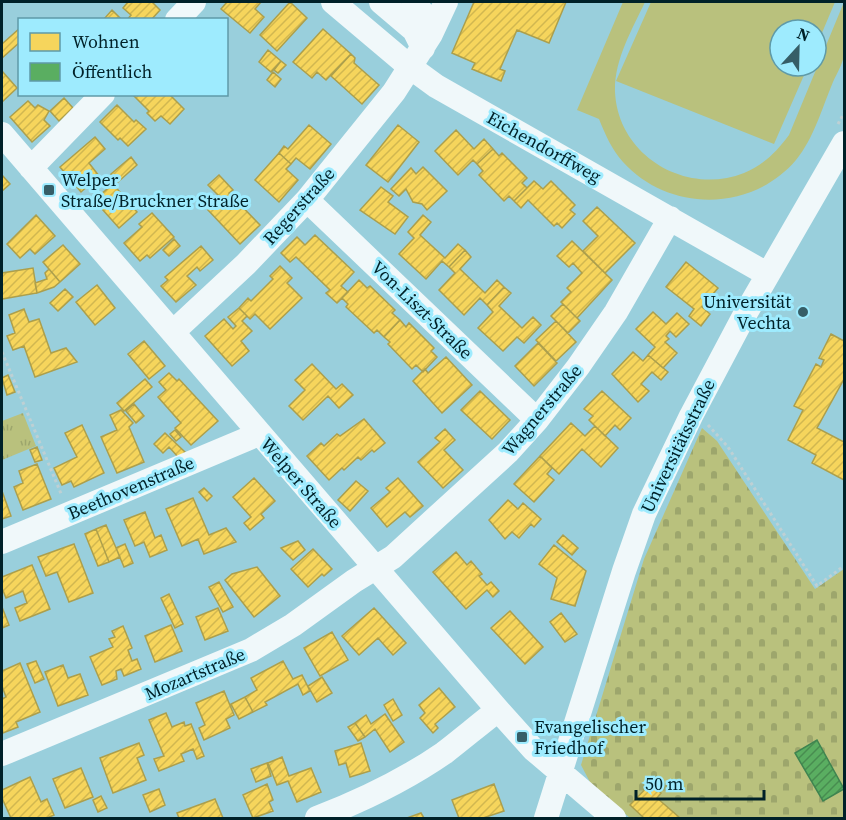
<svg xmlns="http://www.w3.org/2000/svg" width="846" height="820" font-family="'Source Serif 4',serif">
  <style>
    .grass { fill: url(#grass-tufts) }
    .cemetery { fill: url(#cemetery-stones) }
    .garden { fill: #b9c17d }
    .homes { fill: url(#homes-hatch); stroke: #ac9f4c; stroke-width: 1.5 }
    .public { fill: url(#public-hatch); stroke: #3f8450; stroke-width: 1.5 }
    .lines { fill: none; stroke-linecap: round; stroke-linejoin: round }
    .path { stroke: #bed0d4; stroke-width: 3; stroke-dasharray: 3 3; stroke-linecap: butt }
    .minor { stroke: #f0f8fa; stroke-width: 24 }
    .poi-dot { fill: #365e67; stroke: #9eebfe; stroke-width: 2 }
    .labels { text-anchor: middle; stroke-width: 6; stroke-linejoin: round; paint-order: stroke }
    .street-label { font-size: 18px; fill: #002128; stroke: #9eebfe }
    .poi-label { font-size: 18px; fill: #002128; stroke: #9eebfe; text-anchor: start }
  </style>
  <defs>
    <pattern id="grass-tufts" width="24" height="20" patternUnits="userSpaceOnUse" patternTransform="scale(1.5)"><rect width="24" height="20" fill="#b9c17d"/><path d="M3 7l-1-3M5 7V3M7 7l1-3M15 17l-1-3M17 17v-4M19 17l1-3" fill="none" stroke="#9da66c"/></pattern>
    <pattern id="cemetery-stones" width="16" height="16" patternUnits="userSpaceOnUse" patternTransform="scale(1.5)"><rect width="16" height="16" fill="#b9c17d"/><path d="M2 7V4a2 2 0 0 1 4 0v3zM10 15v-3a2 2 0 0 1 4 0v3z" fill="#9da66c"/></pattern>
    <pattern id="homes-hatch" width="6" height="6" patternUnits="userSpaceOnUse" patternTransform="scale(1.5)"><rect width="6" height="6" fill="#f6d55c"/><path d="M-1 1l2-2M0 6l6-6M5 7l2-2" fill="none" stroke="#d1b750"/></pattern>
    <pattern id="public-hatch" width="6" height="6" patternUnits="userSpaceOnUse" patternTransform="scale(1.5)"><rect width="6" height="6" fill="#5aae61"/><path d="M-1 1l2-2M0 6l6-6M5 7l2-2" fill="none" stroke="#488d50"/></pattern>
  </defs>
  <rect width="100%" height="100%" fill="#99cfdc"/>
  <path class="grass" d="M23,413l13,33 -34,14v-39z"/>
  <path class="cemetery" d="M702,428l15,13 98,148 29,-20v249h-214l-38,-32 -11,-21 63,-206z"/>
  <path class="garden" d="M623,2h22c-13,28 -31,58 -30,90 3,64 71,104 129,81 20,-8 33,-22 45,-38l55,-133c1,17 2,34 0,51 0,9 -7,20 -11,29 -11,26 -19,56 -37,78 -44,52 -127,53 -173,2 -11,-12 -18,-28 -24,-43l-22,-9z
    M651,2h184l-19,45v-17h-36v36h28l-34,78 -158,-63z"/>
  <path class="homes" d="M128,2h24l8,8 -9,10h-24l4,-5 -8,-7z
    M227,2h34l-6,7 9,8 -14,16 -29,-24z
    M290,2l17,16 -30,33 -17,-16z
    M474,2h92l-17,41 -32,-13 -17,39 5,2 -4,10 -29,-12 3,-6 -23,-10z
    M112,10l10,10 -18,-1z
    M20,28v14l-18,16v-14z
    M323,29l28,25 -25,26 -9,-8 -5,6 -19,-16z
    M268,50l13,11 -10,11 -12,-10z
    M351,54l4,4 -1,5 25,22 -17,19 -31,-28z
    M281,61l5,4 -8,8 -4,-3z
    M2,71l15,17 -15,14z
    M273,72l8,7 -6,8 -8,-7z
    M132,94h37l15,15 -14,15 -9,-8 -6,5 -8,-8 2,-2z
    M64,98l9,10 -14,13 -9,-10z
    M28,101l7,7 3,-3 11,6 -5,9 6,6 -18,16 -22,-25z
    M117,105l17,17 2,-2 10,9 -18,17 -8,-8 -2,2 -18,-18z
    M309,125l22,19 -21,25 -14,-11 -5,6 -12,-11 5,-7 4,3z
    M398,125l21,17 -31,40 -22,-17z
    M456,130l18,19 10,-10 9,10 -16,15 -4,-4 -15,15 -23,-24z
    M95,137l10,12 -16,14 10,13 -18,16 -21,-25z
    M493,149l6,7 3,-3 25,25 -5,5 5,5 -13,13 -5,-5 -5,5 -25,-26 4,-4 -6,-7z
    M279,153l12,11 -5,5 12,11 -19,22 -24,-22z
    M131,157l6,8 -19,17 -7,-8z
    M423,167l24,24 -20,19 -5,-6 -9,-2 -7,-13 -7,7 -8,-7 20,-21 5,6z
    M2,175l8,9 -8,7z
    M219,175l14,15 -4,3 31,32 -20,19 -32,-34 13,-12 -13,-13z
    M534,181l9,8 8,-8 24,24 -5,5 5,4 -13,14 -5,-5 -3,3 -26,-26 -7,8 -7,-7z
    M113,184l24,28 -18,16 -25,-28z
    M381,187l12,9 -5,6 20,15 -13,17 -35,-24z
    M597,207l38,36 -30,30 -22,-22 15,-15 -15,-15z
    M152,213l22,24 -24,21 -3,-3 -7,6 -16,-18 18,-16 -3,-3z
    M36,215l19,21 -20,18 -5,-5 -10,9 -13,-14z
    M423,215l8,7 -11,13 25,23 13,-14 7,6 -16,17 -7,-6 -16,18 -27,-25 15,-16 -6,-6z
    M315,235l39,37 -13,14 7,6 -11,11 -11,-10 4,-3 -34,-33 -6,5 -9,-9 16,-16 8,8z
    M174,239l6,7 -11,10 -6,-6z
    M572,241l40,39 -35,38 -16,-16 10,-10 -4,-4 15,-15 -9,-10 -4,4 -12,-11z
    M63,245l17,19 -20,18 -17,-20z
    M201,246l12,14 -13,11 -3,-4 -10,9 9,9 -20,17 -15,-16 7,-6 -3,-3z
    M465,250l6,7 -11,12 25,24 12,-13 7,7 -17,18 -7,-7 -16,17 -25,-25 16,-17 -6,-6z
    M686,262l32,26 -16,19 8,7 -9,12 -12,-10 5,-7 -28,-22z
    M280,266l12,12 -5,5 15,15 -32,31 -15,-15 -5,5 -11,-11 9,-10 3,3 22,-22 -3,-3z
    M33,268l4,25 -35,6v-26z
    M49,269l11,13 -6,5 -17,6 -2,-10 12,-4 -2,-6z
    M359,280l8,8 3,-2 25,24 -3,3 8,7 -16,17 -7,-7 -3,3 -28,-26 2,-3 -6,-6z
    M97,285l18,23 -20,17 -19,-23z
    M504,287l7,6 -12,13 23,22 11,-11 8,8 -17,18 -7,-6 -14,14 -25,-23 15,-16 -6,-7z
    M65,289l8,8 -15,14 -8,-8z
    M563,304l17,17 -12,12 -17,-17z
    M239,308l8,8 -5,5 10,10 -11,10 8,10 -17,15 -27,-30 19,-17 9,10 3,-3 -8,-9z
    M24,309l5,13 10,-3 12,34 15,-5 11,14 -42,15 -11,-31 -11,4 -6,-14 8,-3 -6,-18z
    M653,312l13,12 11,-11 12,11 -13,13 -6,-6 -4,5 3,3 -4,3 12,11 -14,15 -15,-13 7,-8 -19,-18z
    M400,320l6,7 3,-4 25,25 -3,3 6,6 -14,15 -7,-7 -4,4 -24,-25 2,-2 -6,-5z
    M556,321l20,21 -20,19 -20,-21z
    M831,334l13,7v38l-27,49 27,14v38l-32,-17 4,-8 -28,-15 15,-30 -9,-4 22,-42 5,3 3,-7 -5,-2z
    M144,341l21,25 -16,13 -21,-25z
    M538,343l19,20 -23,23 -19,-20z
    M633,352l10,9 5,-6 20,17 -7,8 -9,-8 -11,12 8,7 -11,11 -26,-28z
    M446,357l26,28 -30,28 -29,-32 12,-12 3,4z
    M312,364l24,25 6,-5 11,11 -14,13 -11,-12 -25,24 -14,-14 16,-16 -10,-10z
    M169,373l8,8 2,-2 39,42 -27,24 -16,-17 6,-5 -23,-26 8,-7 -7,-8z
    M8,375l7,17 -8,3 -5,-17z
    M145,379l7,8 -28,24 -7,-8z
    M480,391l30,29 -18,19 -31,-29z
    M602,391l29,27 -11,12 -5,-5 -10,11 -16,-16 4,-4 -9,-7z
    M134,404l10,12 -8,7 -10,-12z
    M121,410l12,13 -4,4 15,35 -27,11 -16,-36 16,-7 -7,-15z
    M364,419l21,24 -11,9 -2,-2 -11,10 -3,-3 -14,13 -2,-2 -13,12 -22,-24 14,-13 3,3 13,-12 3,2z
    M571,423l14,13 10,-10 23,22 -17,19 -19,-18 -23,25 -19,-18z
    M82,425l22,48 -30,14 -3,-6 -9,4 -8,-17 23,-11 -12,-24z
    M445,429l10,11 -11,10 19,20 -20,18 -25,-26 22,-20 -5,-4z
    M175,430l6,7 -5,4 -6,-7z
    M165,433l20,19 -6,6 -10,-11 -6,6 -9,-9z
    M37,447l5,13 -7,2 -5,-12z
    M540,456l12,12 -5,6 7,6 -20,22 -20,-18z
    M37,464l14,35 -28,11 -9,-23 9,-4 -4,-12z
    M254,478l21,23 -14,13 3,4 -14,12 -6,-7 7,-6 -18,-20z
    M398,478l25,28 -13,11 -5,-5 -18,15 -16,-19 19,-16 -4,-4z
    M356,481l12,10 -18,20 -12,-11z
    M204,488l8,8 -5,5 -8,-9z
    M2,491l9,25 -9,3z
    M193,498l16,37 17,-7 10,14 -32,12 -6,-15 -16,7 -16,-37z
    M508,500l10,9 5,-6 18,16 -7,8 -3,-3 -12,14 -7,-6 -7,7 -16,-19z
    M145,512l10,26 6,-3 6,15 -17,7 -6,-15 -9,4 -11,-26z
    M106,525l14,32 -11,5 -13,-33z
    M96,529l13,33 -11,4 -13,-32z
    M563,535l15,13 -6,7 -15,-13z
    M298,541l7,9 -12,10 -12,-12z
    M74,544l19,49 -24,9 -12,-30 -11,4 -8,-19z
    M125,544l8,19 -9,4 -8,-19z
    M554,545l32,26 -11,35 -24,-7 6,-21 -18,-14z
    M313,549l19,20 -8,7 -2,-2 -14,13 -17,-18z
    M456,552l11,13 4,-4 11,13 -3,2 8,9 4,-3 8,9 -6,6 -6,-7 -21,19 -33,-37z
    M32,565l18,44 -30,12 -5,-13 12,-5 -4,-12 -17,7 -4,-10v-11z
    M257,567l23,29 -26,21 -29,-37 7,-6z
    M219,582l14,25 -10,5 -14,-25z
    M169,594l14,30 -8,4 -14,-30z
    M2,607l7,18 -7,3z
    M218,608l10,23 -23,9 -9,-23z
    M374,608l32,35 -13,12 -15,-17 -19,17 -17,-19z
    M510,611l33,36 -18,17 -34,-36z
    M561,613l16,21 -12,8 -15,-20z
    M171,625l11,26 -27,11 -10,-26z
    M123,626l9,22 -4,2 4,11 5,-2 4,10 -17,7 -3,-7 -5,2 1,8 -15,6 -12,-28 23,-10 -4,-8 6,-2 -3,-6z
    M332,632l16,28 -28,16 -16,-28z
    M36,661l8,18 -9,4 -8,-19z
    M283,661l10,18 9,-4 8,16 -7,4 -5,-11 -33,18 2,3 -14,7 -8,-15 12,-7 -6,-12z
    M20,663l20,49 -24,10 2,5 -15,6 -1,-5v-29l4,-2 -4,-11v-15z
    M63,665l5,13 12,-4 8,21 -30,11 -13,-34z
    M322,677l10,16 -15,9 -9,-16z
    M439,688l16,19 -20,17 3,4 -5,5 -13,-15 5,-5 -6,-8z
    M224,691l10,24 -8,4 4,9 -26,12 -5,-12 6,-3 -9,-22z
    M245,697l8,15 -14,7 -8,-15z
    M393,699l9,16 -9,6 -9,-16z
    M166,713l6,14 12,-5 1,4 6,-2 13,32 -7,3 -4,-10 -12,5 3,7 -25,10 -5,-12 10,-3 -15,-36z
    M385,714l19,28 -14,10 -15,-23 -10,8 -10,-14 11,-8 5,9z
    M355,723l10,14 -7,4 -10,-14z
    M139,743l5,12 -7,3 9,22 -33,13 -13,-35z
    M361,743l9,28 -20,6 -4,-14 -7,2 -4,-14z
    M282,757l7,19 22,-8 10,24 -24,10 -9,-21 -11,4 -9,-22z
    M267,763l4,13 -15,6 -5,-13z
    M81,768l12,29 -28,11 -12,-29z
    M30,777l11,25 6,-3 7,16 -7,3h-36l-9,-20v-8z
    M651,783l10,10 -4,5 23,20h-36l-14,-13z
    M267,784l6,16 -4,2 4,9 -20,7 -10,-23z
    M494,784l10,27 -21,7h-24l-7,-18z
    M159,789l6,16 -15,7 -7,-17z
    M101,796l6,12 -9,4 -5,-12z
    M215,799l8,19h-44l-2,-5z
    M421,813l3,5h-17z"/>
  <path class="public" d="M817,740l27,49 -21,12 -28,-48z"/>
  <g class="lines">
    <path class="path" d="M838,124l6,-11
      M2,352l60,144
      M708,425l20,22 89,139 27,-20"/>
    <path class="minor" d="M333,2l77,65 26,19 331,188
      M381,2l33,28 9,18
      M413,2l14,16 4,16
      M177,20l17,-18
      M2,134l496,576 35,39 81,69
      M31,168l72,-74
      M307,200l230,220
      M173,332l73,-68 61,-64 87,-108 37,-58 15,-32
      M2,542l257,-108
      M2,754l249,-104 42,-25 61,-44 39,-24 115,-105 29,-32 41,-53 38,-55 54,-94
      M317,818c44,-17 88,-38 127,-65 18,-14 36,-29 54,-43
      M546,818l78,-247 20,-57 47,-98 53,-100 100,-173"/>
  </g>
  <g class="poi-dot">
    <rect x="43" y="184" width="12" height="12" rx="3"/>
    <circle cx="803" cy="312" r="6"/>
    <rect x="516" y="731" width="12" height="12" rx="3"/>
  </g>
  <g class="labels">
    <g class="street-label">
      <text transform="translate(544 147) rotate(29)" y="6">Eichendorffweg</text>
      <text transform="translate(299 206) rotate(-48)" y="6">Regerstraße</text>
      <text transform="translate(422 310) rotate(44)" y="6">Von-Liszt-Straße</text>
      <text transform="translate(542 410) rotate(-50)" y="6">Wagnerstraße</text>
      <text transform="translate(678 446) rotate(-64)" y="6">Universitätsstraße</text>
      <text transform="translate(301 483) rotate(49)" y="6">Welper Straße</text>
      <text transform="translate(131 488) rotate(-23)" y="6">Beethovenstraße</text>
      <text transform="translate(195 674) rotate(-23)" y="6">Mozartstraße</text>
    </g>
    <g class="poi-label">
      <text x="61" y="186">Welper<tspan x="61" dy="21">Straße/Bruckner Straße</tspan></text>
      <text x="791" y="308" text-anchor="end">Universität<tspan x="791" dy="21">Vechta</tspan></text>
      <text x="534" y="733">Evangelischer<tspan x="534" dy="21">Friedhof</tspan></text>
    </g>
  </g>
  <rect width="846" height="820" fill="none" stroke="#002128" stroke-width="6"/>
  <rect x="18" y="18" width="210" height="78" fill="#9eebfe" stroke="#5f9aa8" stroke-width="1.5"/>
  <rect x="30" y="33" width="30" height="18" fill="#f6d55c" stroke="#5f9aa8" stroke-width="1.5"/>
  <text x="72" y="48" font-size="18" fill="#002128">Wohnen</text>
  <rect x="30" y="63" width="30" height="18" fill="#5aae61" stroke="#5f9aa8" stroke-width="1.5"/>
  <text x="72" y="78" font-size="18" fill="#002128">Öffentlich</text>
  <g transform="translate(798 48) rotate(22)"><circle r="28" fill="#9eebfe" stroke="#5f9aa8" stroke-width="1.5"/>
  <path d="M0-4.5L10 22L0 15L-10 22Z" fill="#365e67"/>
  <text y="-9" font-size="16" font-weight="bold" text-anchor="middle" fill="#002128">N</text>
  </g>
  <path d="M636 790v9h128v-9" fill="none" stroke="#002128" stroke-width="3"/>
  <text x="645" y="790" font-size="18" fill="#002128" stroke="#9eebfe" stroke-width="4.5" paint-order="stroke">50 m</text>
</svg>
